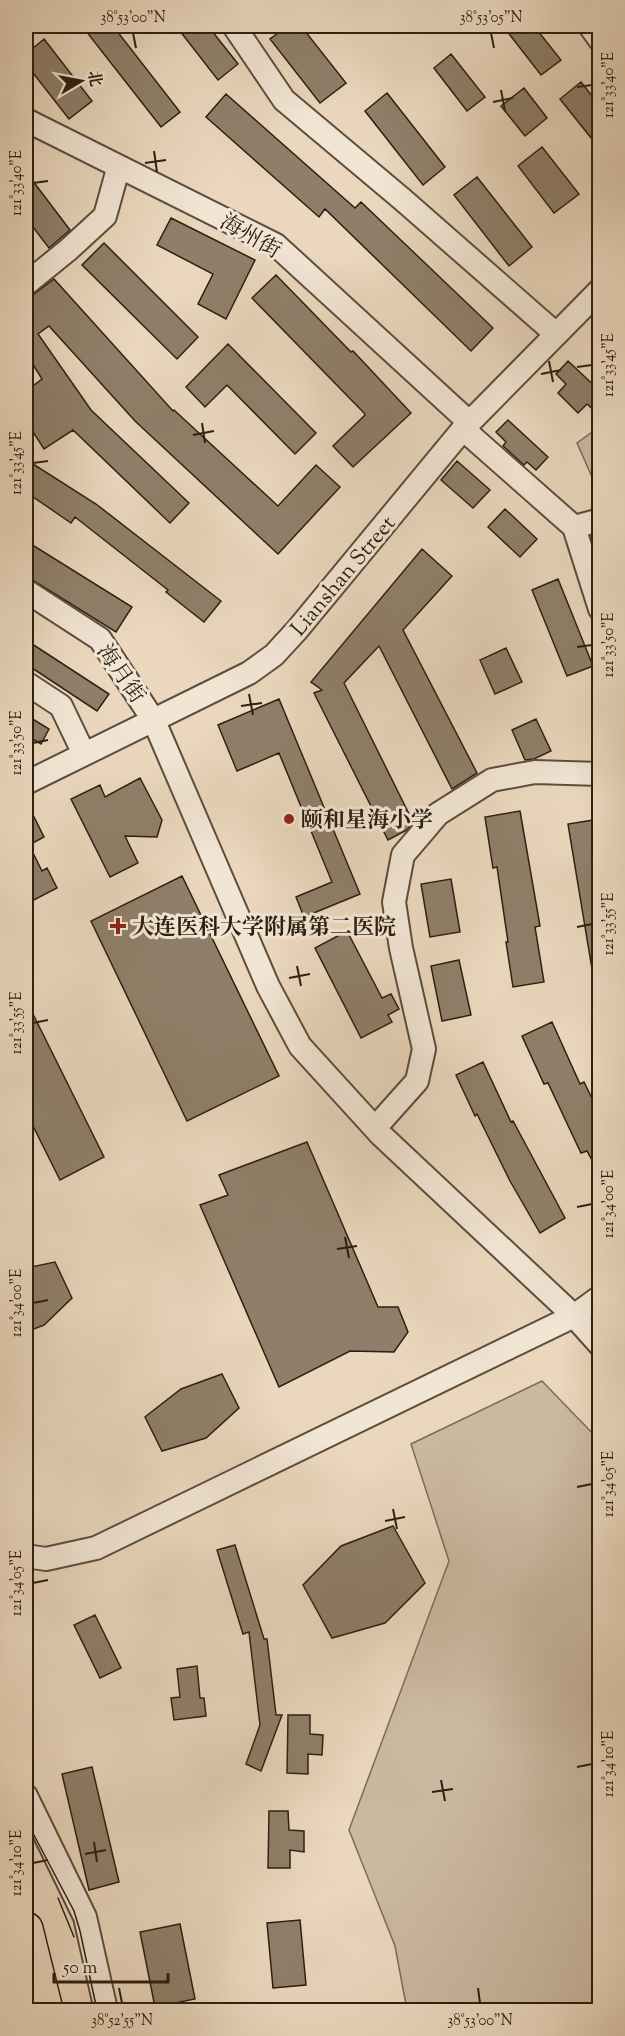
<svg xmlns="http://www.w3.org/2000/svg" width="625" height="2036" font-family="'Sorts Mill Goudy','Noto Serif SC',serif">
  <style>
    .green { fill: #cab8a0; stroke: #7c6c58; stroke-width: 1.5 }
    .building { fill: #8f7f6a; stroke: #2d1f11; stroke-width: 1.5 }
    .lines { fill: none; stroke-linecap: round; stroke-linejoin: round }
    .minor-casing { stroke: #5c4d3c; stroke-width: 26 }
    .highway-casing { stroke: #2d1f11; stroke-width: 36 }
    .minor { stroke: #f1e5d4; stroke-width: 22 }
    .highway { stroke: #ead7bd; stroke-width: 33 }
    .tram { stroke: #2d1f11; stroke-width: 1.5 }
    .ticks { fill: none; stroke: #2d1f11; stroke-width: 2 }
    .poi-dot { fill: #8f2418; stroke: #f1e5d4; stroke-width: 2 }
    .labels { text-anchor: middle; stroke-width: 6; stroke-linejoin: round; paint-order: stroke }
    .street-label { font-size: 22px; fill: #2d1f11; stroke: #f1e5d4 }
    .poi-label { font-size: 22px; font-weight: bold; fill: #2d1f11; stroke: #f1e5d4; text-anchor: start }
    .neatline { fill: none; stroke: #2d1f11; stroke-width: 2 }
    .ticks-label { font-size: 15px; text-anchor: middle; fill: #2d1f11 }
  </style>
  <rect width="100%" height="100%" fill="#ead7bd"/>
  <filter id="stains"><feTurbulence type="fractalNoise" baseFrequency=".00333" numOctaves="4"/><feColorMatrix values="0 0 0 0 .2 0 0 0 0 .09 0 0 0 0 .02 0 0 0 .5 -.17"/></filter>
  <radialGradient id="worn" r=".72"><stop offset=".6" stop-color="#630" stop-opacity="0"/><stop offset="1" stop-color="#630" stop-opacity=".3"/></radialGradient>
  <path class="green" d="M599,427v59h-3l-19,-43z
    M542,1381l57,59v570h-192l-12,-64 -46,-116 100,-269 -38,-117z"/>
  <path class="building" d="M82,26h31l67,86 -19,15z
    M176,26h32l30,38 -20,16z
    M288,26h13l45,57 -26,20 -50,-64z
    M503,26h31l27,34 -20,15z
    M44,39l48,62 -23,18 -43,-55v-10z
    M451,54l34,43 -18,14 -33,-43z
    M581,82l19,24v43l-40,-50z
    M524,88l23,30 -22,18 -24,-30z
    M387,93l58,74 -22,18 -58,-74z
    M226,94l129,114 6,-6 132,126 -22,23 -146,-142 -6,8 -113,-100z
    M542,147l37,47 -25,19 -36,-47z
    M26,172l44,58 -21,18 -23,-30z
    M477,177l55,70 -23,19 -55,-71z
    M171,218l84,42 -29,59 -28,-15 15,-30 -56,-29z
    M104,243l94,94 -21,22 -95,-94z
    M276,275l75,77 2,-1 58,62 -58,54 -20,-21 32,-31 -1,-2 -112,-115z
    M54,279l119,132 1,-1 104,96 38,-41 24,22 -62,67 -143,-133 -86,-95 -11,8 53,76 98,93 -19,20 -97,-93 -29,19 -18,-28v-30l16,-12 -16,-26v-56l8,-3z
    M228,344l88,89 -21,21 -68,-69 -22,22 -19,-20z
    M568,361l32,30v25l-13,-12 -9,9 -20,-20 8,-9 -10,-10z
    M508,420l40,37 -12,13 -9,-8 -3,3 -21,-19 3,-4 -10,-10z
    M457,461l33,29 -17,18 -32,-28z
    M33,464l63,40 125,97 -17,21 -38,-30 2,-2 -93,-73 -4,6 -45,-31v-17z
    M505,509l32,30 -17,18 -32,-30z
    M26,541l106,66 -16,25 -90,-56z
    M422,549l30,27 -49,54 74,143 -25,16 -73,-143 -35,37 69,139 -6,8 -19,10 -74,-147 8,-3 -11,-8z
    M558,579l35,87 -26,10 -35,-86z
    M26,640l83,54 -12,17 -71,-47z
    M506,648l16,34 -27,12 -15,-34z
    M279,699l81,195 -56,23 -8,-20 36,-15 -53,-129 -42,18 -19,-46z
    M26,715l23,14 -8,15 -15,-9z
    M536,719l15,32 -17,8 -9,1 -13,-30z
    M140,778l22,42 -5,17 -32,-1 13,27 -28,14 -39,-78 29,-14 5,12z
    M26,801l18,36 -15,8 13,26 5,-3 10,20 -31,16z
    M520,811l20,115 -5,1 9,55 -31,5 -7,-45h2l-11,-75 -4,1 -8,-51z
    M600,819v155l-7,1 -25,-151z
    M182,876l97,200 -92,45 -96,-200z
    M451,879l9,53 -30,5 -9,-53z
    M347,931l35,67 9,-4 8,15 -11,6 4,7 -31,16 -46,-90z
    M459,960l12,55 -29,6 -11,-55z
    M26,1000l78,157 -44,23 -34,-68z
    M552,1022l28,62 4,-2 16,33v60l-13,-24 -6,2 -33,-70 -4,1 -22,-48z
    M483,1062l28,60 2,-1 52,97 -25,15 -30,-52 -33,-67 -2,2 -19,-41z
    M307,1142l71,165h20l10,25 -14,20 -44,-1 -71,36 -79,-182 28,-10 -9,-20z
    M55,1262l17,36 -28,27 -18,7v-64z
    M222,1374l17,34 -33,30 -44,13 -17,-34 36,-28z
    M393,1526l32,57 -40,40 -53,15 -29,-53 38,-39z
    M235,1545l29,94h3l9,76h6l-21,56 -15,-7 14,-39 -11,-93 -6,2 -26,-84z
    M95,1615l26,53 -21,10 -26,-53z
    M197,1666l3,32h4l2,18 -32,4 -3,-22 9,-1 -3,-28z
    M288,1715h22v19l13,1 -1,20 -14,-1v20l-21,-1z
    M92,1767l27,115 -30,8 -27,-116z
    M269,1811h19l1,19 15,1v21l-14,-2v18h-22z
    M300,1920l6,65 -33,3 -6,-65z
    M180,1924l15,75 -40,8 -15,-75z"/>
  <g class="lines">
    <g class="minor-casing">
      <path id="minor" d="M234,26l50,74 118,99 154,135
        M590,26l10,14
        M26,120l250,125 194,178
        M26,284l42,-34 37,-34 13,-47
        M463,429l111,98 26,82
        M574,527l26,-7
        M26,591l74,48 54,82 114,265 32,60 81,89 193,181 26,29
        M26,683l35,23 23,48
        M26,783l223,-110 25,-18 23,-25 166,-201 137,-139
        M375,1128l42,-47 7,-32 -23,-101 -7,-46 9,-47 35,-41 54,-34 43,-8 65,2
        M26,1556l20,3 50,-11 478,-232 26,-19
        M26,1796l59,121 21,93"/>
    </g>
    <g class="highway-casing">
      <path id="highway" d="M26,1929l20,81"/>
    </g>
    <use href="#minor" class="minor"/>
    <use href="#highway" class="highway"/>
    <path class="tram" d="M26,1820l48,91 6,20 17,79
      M58,1898l16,39"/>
  </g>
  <path class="ticks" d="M133,33l3,15M491,33l3,15M577,87l15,-2M501,90l4,21M493,102l20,-4M154,151l3,21M145,163l21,-3M33,183l15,-2M549,361l4,21M577,367l15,-2M541,374l20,-4M202,423l3,20M193,435l21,-4M33,463l15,-2M577,647l15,-2M249,694l4,21M241,706l21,-3M33,743l15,-3M577,927l15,-3M297,966l4,20M289,978l21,-4M33,1023l15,-3M577,1207l15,-3M345,1237l4,21M337,1249l20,-3M33,1303l15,-3M577,1487l15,-3M393,1509l4,20M385,1521l20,-4M33,1583l15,-3M577,1767l15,-3M441,1780l4,21M432,1792l21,-3M94,1842l3,20M85,1854l21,-4M33,1863l15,-3M119,1988l3,15M478,1988l2,15"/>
  <g class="poi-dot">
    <circle cx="289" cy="819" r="6"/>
    <path d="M115 917h6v6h6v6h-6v6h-6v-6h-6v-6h6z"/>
  </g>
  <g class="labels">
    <g class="street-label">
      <text transform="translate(251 235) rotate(30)" y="8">海州街</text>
      <text transform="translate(342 575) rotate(-50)" y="8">Lianshan Street</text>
      <text transform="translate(122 673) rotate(55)" y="8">海月街</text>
    </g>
    <g class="poi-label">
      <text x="301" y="827">颐和星海小学</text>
      <text x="132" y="934">大连医科大学附属第二医院</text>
    </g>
  </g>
  <rect width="625" height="2036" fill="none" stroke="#ead7bd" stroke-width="66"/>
  <g transform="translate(81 81) rotate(80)" stroke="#f1e5d4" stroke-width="4.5" paint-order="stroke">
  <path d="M0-4.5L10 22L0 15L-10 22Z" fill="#2d1f11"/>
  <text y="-9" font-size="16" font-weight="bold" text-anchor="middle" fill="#2d1f11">北</text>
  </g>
  <path d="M54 1973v9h114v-9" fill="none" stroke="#2d1f11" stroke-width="3"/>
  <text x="63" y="1973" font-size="18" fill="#2d1f11" stroke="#f1e5d4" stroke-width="4.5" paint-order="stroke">50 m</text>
  <rect x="33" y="33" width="559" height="1970" class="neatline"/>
  <g class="ticks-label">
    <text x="133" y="22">38°53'00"N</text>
    <text x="491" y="22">38°53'05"N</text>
    <text transform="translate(608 85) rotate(-90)" y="5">121°33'40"E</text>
    <text transform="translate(16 183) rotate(-90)" y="5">121°33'40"E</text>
    <text transform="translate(608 365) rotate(-90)" y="5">121°33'45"E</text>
    <text transform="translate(16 463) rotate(-90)" y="5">121°33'45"E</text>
    <text transform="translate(608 645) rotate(-90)" y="5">121°33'50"E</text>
    <text transform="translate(16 743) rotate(-90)" y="5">121°33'50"E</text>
    <text transform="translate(608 924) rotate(-90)" y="5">121°33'55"E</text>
    <text transform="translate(16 1023) rotate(-90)" y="5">121°33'55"E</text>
    <text transform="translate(608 1204) rotate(-90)" y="5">121°34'00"E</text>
    <text transform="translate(16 1303) rotate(-90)" y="5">121°34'00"E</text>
    <text transform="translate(608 1484) rotate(-90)" y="5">121°34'05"E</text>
    <text transform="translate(16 1583) rotate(-90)" y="5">121°34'05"E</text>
    <text transform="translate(608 1764) rotate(-90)" y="5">121°34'10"E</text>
    <text transform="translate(16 1863) rotate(-90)" y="5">121°34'10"E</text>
    <text x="122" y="2025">38°52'55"N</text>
    <text x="480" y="2025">38°53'00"N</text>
  </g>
  <rect width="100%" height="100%" filter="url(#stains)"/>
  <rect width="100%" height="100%" fill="url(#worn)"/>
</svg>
